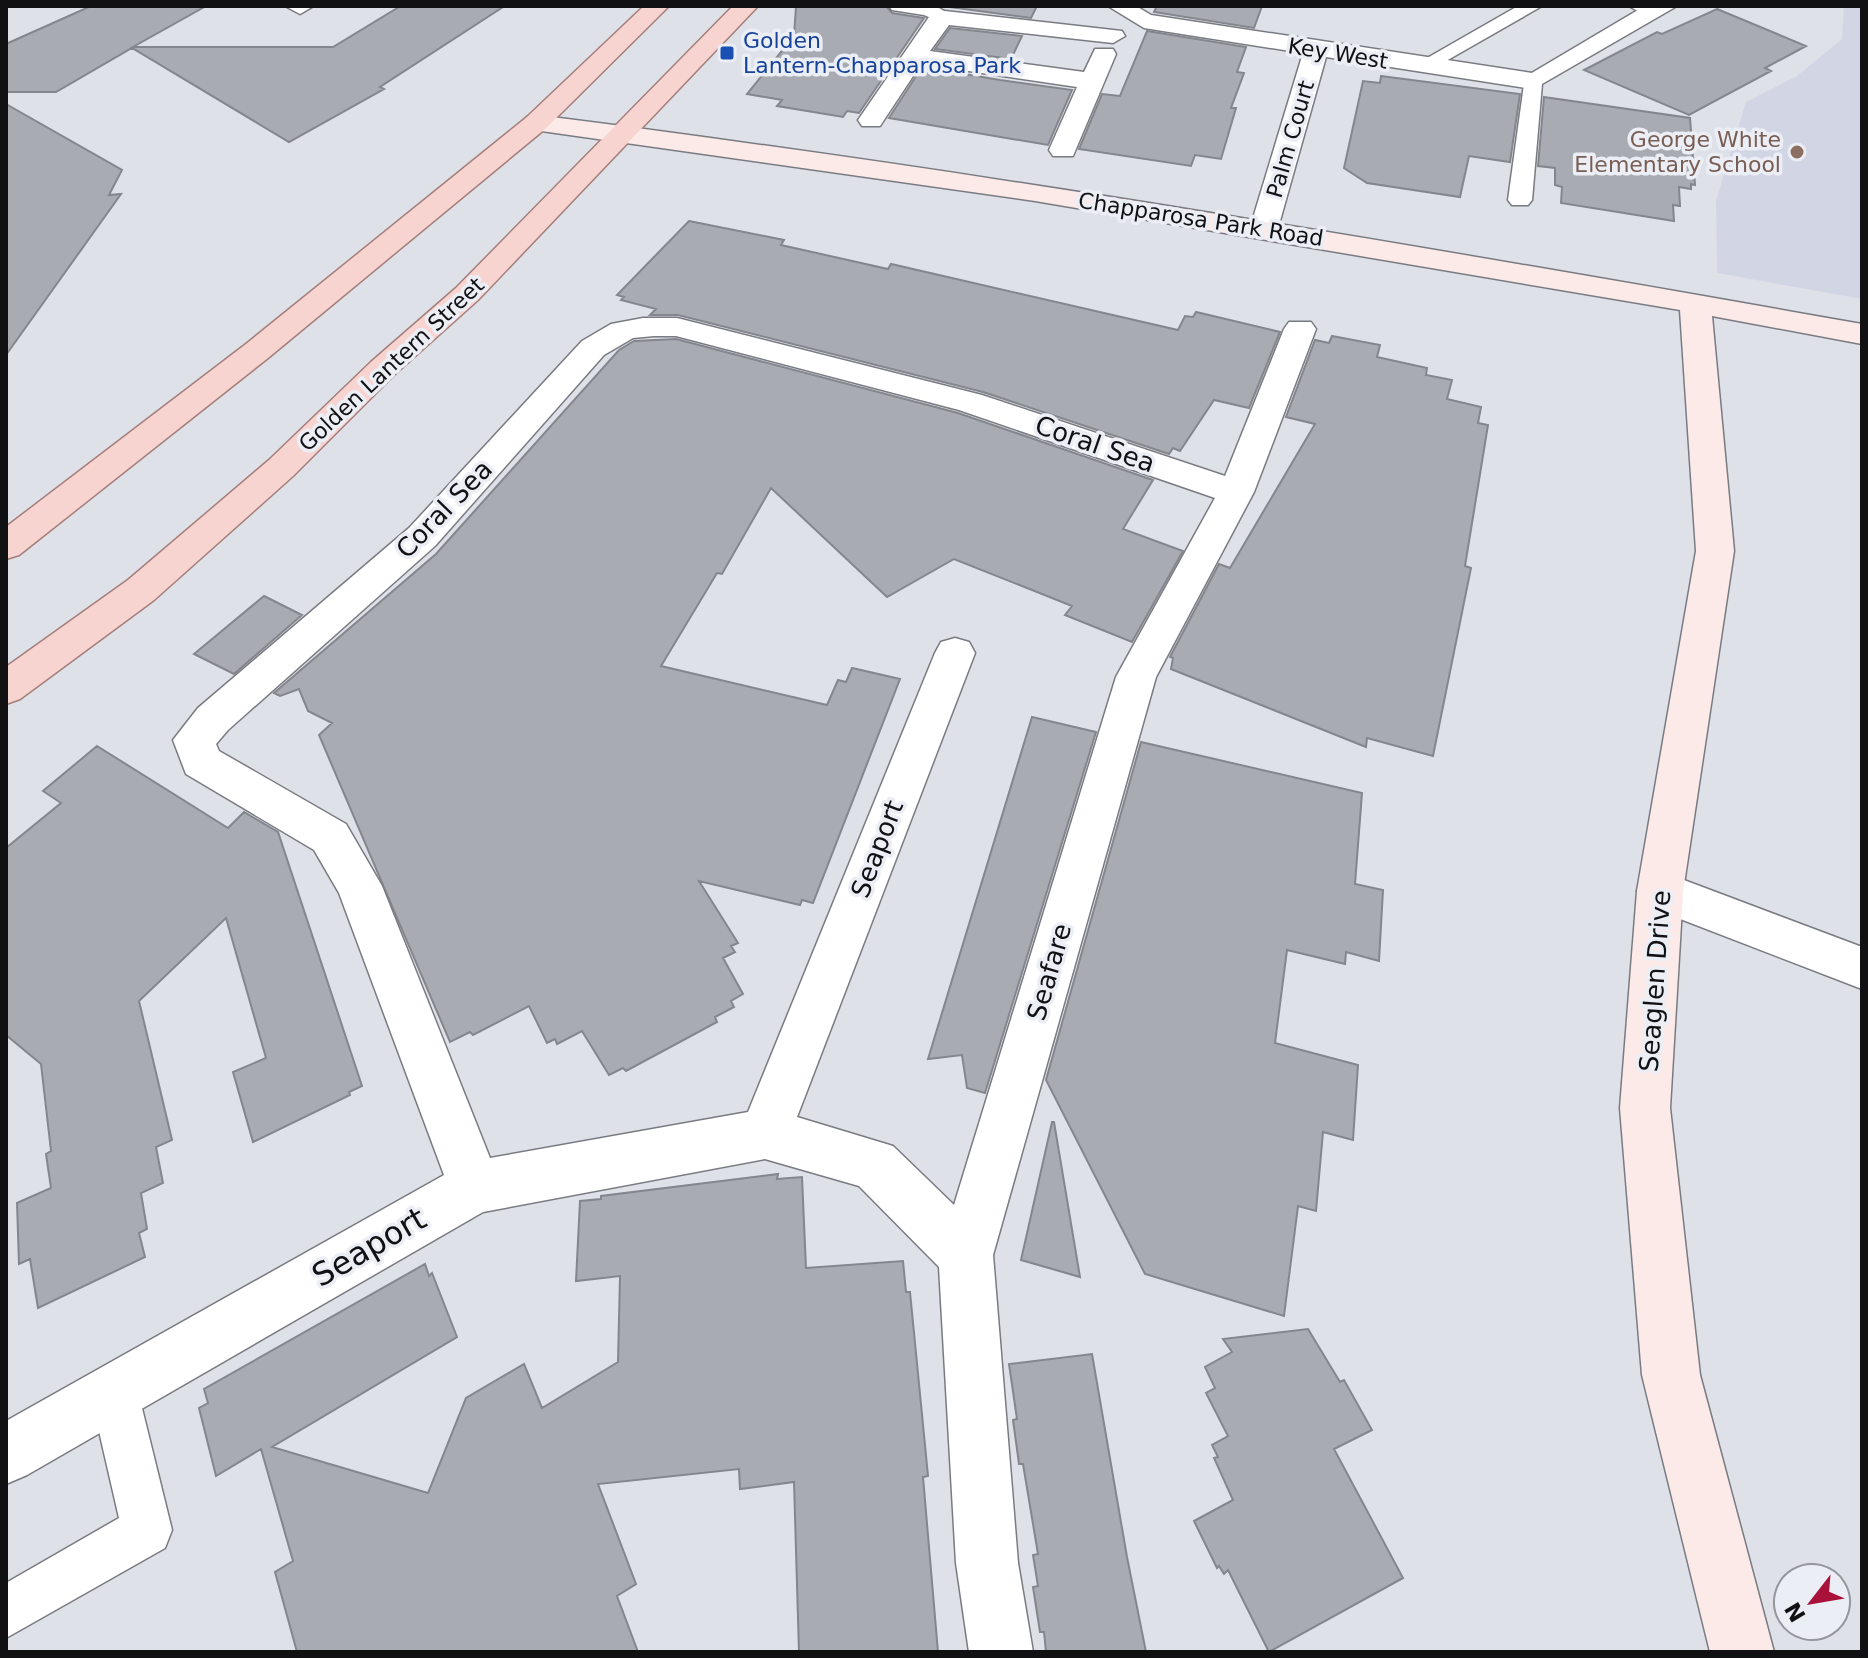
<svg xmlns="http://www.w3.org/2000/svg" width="1868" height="1658" font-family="'DejaVu Sans',sans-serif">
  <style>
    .built { fill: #d2d5e4 }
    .building { fill: #a9abb2; stroke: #84868d; stroke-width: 2 }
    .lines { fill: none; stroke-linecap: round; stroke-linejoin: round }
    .lane-casing { stroke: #797b82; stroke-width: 3 }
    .street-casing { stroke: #797b82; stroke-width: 3 }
    .secondary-casing { stroke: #797b82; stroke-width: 3 }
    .primary-casing { stroke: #a47e7a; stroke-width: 3 }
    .lane { fill: #fff; fill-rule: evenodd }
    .street { fill: #fff; fill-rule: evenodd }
    .secondary { fill: #fbeae8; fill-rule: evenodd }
    .primary { fill: #f8d4d0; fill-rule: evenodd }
    .transit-dot { fill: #1a4fb4; stroke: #eceef6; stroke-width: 3 }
    .education-dot { fill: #8d6e63; stroke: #eceef6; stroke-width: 3 }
    .labels { text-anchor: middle; stroke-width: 7; stroke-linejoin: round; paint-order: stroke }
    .far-transit-label { font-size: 22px; fill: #164399; stroke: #eceef6; text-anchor: start }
    .far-street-label { font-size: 22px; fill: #111114; stroke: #eceef6 }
    .far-education-label { font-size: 22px; fill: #785e54; stroke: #eceef6; text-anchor: end }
    .street-label { font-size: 26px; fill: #111114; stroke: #eceef6 }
    .near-street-label { font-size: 32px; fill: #111114; stroke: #eceef6 }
  </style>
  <rect width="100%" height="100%" fill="#dfe1e9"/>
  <path class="built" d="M1844,6h18v293l-145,-26 -1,-72 30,-99 51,-26 45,-37z"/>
  <path class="building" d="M91,6h115l-73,41h200l66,-40h104l-123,80 4,2 -95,53 -157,-94 -76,44h-50v-48z
    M796,6h90l6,7 32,5 -65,95 -12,-2 -4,6 -66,-11 5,-6 -35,-6 47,-58z
    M942,6h95l-6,12z
    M1157,6h105l-8,22 -100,-16z
    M1717,9l89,37 -41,22 6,3 -82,44 -105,-45 73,-38 5,2z
    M950,28l72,8 -11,23 -76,-10z
    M1147,31l99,16 -9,25 7,1 -13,35h5l-15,51 -26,-4 -4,11 -112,-17 23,-55 18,2z
    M922,67l78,13 72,10 -24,55 -159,-27z
    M1381,76l139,18 -10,68 -41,-6 -9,41 -93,-14 -23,-15 19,-87 17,2z
    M1544,97l146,21 5,67 -4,-1v5l-12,-2 1,19 -7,-1 1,16 -113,-18 1,-16 -7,-2v-17l-17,-2z
    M6,104l116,66 -13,25 12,-1 -115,161z
    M689,221l95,19 -3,5 107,24 3,-5 287,66 7,-14 8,1 3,-5 84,20 -31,76 -35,-8 -34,51 -7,-3 -4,6 -186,-62 -305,-77h-28l6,-6 -35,-9 3,-3 -7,-2z
    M1332,336l48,9 -3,12 50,11 -1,7 26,5 -5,19 34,8 -3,16 10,2 -23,141 6,2 -38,188 -66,-18 -1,9 -195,-78 2,-11 -3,-1 49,-93 11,4 85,-144 -29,-7 29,-77 14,3z
    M676,339l282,74 195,67 -30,49 60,22 -51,91 -67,-27 7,-9 -118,-47 -67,38 -116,-109 -49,86 -5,-1 -56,93 166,39 11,-25 8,2 6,-14 48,11 -87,224 -11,-3 -2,5 -101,-24 39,62 -7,3 4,6 -12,6 20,36 -12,7 3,6 -19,10 2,5 -91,49 -3,-3 -14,7 -27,-44 -25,13 -2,-5 -8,4 -18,-37 -56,29 -3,-3 -20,10 -131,-307 13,-12 -24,-12 -9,-22 -19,7 -6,-3 162,-139 183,-204 15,-9z
    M264,596l38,19 -68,59 -40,-20z
    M1032,717l64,15 -111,361 -18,-5 -5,-33 -34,4z
    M1141,742l221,51 -7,91 28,6 -4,71 -33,-9 -1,12 -58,-14 -12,93 83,22 -5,75 -30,-8 -7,79 -18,-5 -14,110 -139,-42 -99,-194z
    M97,746l131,82 16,-16 34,20 84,254 -13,6 1,3 -97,47 -20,-70 33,-14 -40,-140 -87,83 33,139 -16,7 7,36 -22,10 6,36 -8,4 6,24 -107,51 -8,-49 -11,5 -2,-61 34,-15 -5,-34 5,-3 -10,-87 -35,-29v-187l55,-45 -18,-12z
    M1052,1122h2l26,155 -59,-17z
    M778,1174l-1,5 25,-2 4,91 97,-7 3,31h4l18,184 -5,1 15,175h-139l-5,-170 -54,7 -1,-20 -141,15 38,100 -19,12 21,56h-341l-22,-80 18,-11 -32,-112 -45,27 -17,-68 9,-5 -4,-14 221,-125 4,12 3,-3 25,64 -185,110 156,46 38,-95 58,-34 18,44 76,-46 2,-86 -44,5 4,-80 21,-2v-3z
    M1308,1329l32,53 4,-2 28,50 -38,19 69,129 -134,74 -41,-82 -4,4 -5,-8 -2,2 -23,-47 39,-21 -19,-42 4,-1 -6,-12 16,-9 -22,-43 9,-5 -10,-21 27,-15 -9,-13z
    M1092,1354l35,203 19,95h-100l-2,-20h-4l-7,-45 5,-1 -5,-31 5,-1 -15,-90h-4l-6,-44 4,-1 -8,-55z"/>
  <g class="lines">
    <g class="lane-casing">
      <path id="lane" d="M889,6h47l19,12 -10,6 -21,-9 -32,-5z
        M1518,6h24l-110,63h-14l-3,-4z
        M1677,6l-135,78 -10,116 -4,5h-16l-4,-5 17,-123 118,-70z
        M114,1368l17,7 7,17 34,138 -7,18 -159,90v-55l113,-65 -29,-126 7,-17z"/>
    </g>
    <g class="street-casing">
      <path id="street" d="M285,6h26l1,1 -12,7z
        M1108,6h28l15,9 381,58 13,8 -13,8 -206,-32 -48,171 -4,6h-20l-4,-6 53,-175 -159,-25z
        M1629,6h29l4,5 -12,7z
        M945,11l177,20 3,5 -12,7 -164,-18 -19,26 154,21 11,-23h18l3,5 -43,102h-20l-4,-6 28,-63 -156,-23 -41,62h-18l-4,-6 71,-103z
        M643,318h34l305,77 243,81 59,-147 5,-7h22l5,7 -62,163 -98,185 -163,578 25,308 15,89h-64l-13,-89 -17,-296 -80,-81 -94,-27 -282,53 -456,263 -21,9v-63l438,-246 -105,-282 -25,-43 -128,-76 -13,-34 25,-32 211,-180 173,-187 29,-17zM654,336h22l283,74 256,88 -99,179 -162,528 -61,-59 -96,-29 178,-464 -6,-11 -14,-4 -14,4 -6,11 -187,459 -258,46 -108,-272 -36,-62 -127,-73 -3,-7 12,-14 207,-184 169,-191 29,-17z
        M1660,871l202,76v42l-218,-84 -7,-14 7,-14z"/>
    </g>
    <g class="secondary-casing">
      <path id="secondary" d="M536,115c444,56 885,131 1326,209v20l-150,-28 22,235 -51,340 -13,217 30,267 74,277h-64l-68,-277 -22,-267 17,-217 59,-340 -16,-241 -645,-109 -508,-72 -4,-6 4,-6z"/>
    </g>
    <g class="primary-casing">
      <path id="primary" d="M644,6h25l-124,123 -277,229 -249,197 -13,4v-32l240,-183 281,-227z
        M733,6h25l-280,294 -85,76 -100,100 -139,124 -134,99 -14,5v-37l122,-87 141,-120 102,-98 85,-74z"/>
    </g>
    <use href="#lane" class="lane"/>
    <use href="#street" class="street"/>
    <use href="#secondary" class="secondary"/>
    <use href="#primary" class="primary"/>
  </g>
  <rect class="transit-dot" x="719" y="45" width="16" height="16" rx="4"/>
  <circle class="education-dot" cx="1797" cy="152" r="8"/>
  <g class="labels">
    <g class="far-transit-label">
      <text x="743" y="48">Golden<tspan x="743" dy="25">Lantern-Chapparosa Park</tspan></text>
    </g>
    <g class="far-street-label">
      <text transform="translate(1338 53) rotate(9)" y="8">Key West</text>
      <text transform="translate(1290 139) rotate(-74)" y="8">Palm Court</text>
      <text transform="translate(1201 219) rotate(9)" y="8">Chapparosa Park Road</text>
      <text transform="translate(391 364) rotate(-43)" y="8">Golden Lantern Street</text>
    </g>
    <g class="far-education-label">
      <text x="1781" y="147">George White<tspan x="1781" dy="25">Elementary School</tspan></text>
    </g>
    <g class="street-label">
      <text transform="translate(1095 444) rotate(19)" y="9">Coral Sea</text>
      <text transform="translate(444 509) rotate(-46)" y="9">Coral Sea</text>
      <text transform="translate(877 849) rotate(-69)" y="9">Seaport</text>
      <text transform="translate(1049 972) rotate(-74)" y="9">Seafare</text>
      <text transform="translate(1655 981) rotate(-86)" y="9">Seaglen Drive</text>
    </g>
    <g class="near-street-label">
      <text transform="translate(369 1247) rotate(-30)" y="11">Seaport</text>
    </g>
  </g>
  <rect width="1868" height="1658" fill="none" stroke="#111114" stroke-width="16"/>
  <g transform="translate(1812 1602) rotate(239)"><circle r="38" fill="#eceef6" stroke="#94969c" stroke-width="2"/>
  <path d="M0-6L14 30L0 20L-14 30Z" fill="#a8113a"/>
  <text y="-12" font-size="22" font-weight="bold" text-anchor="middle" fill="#111114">N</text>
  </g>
</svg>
